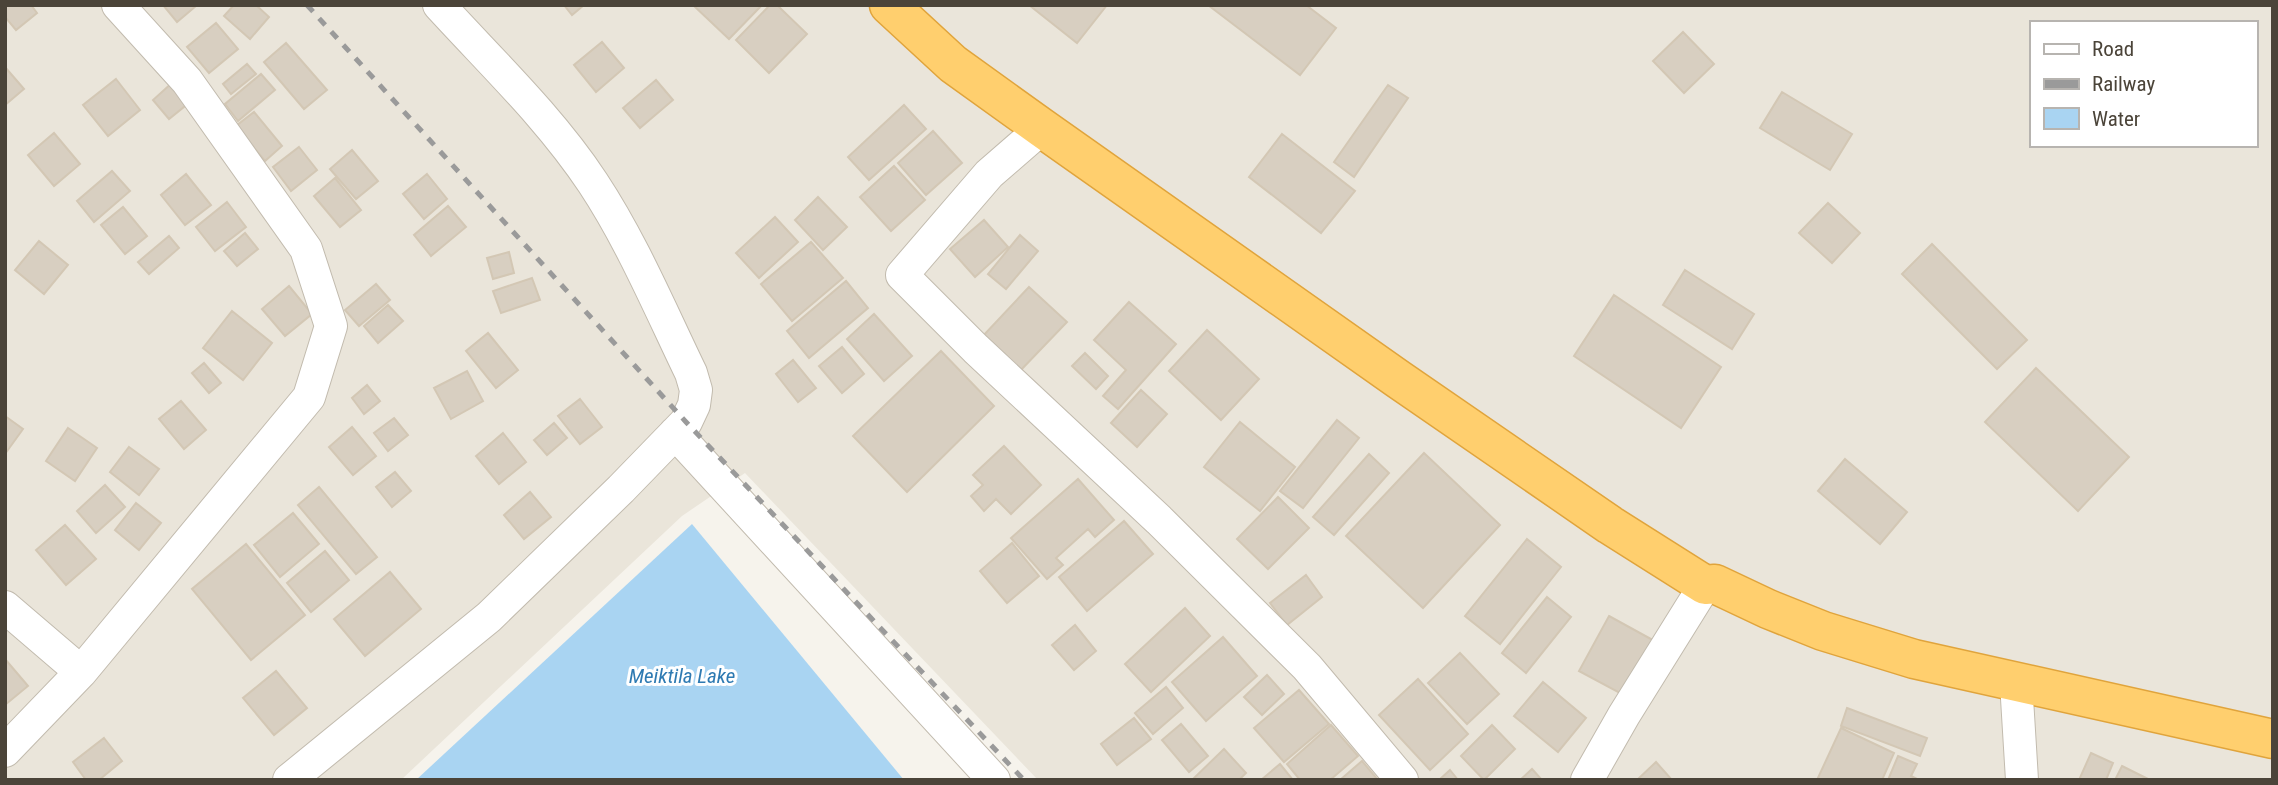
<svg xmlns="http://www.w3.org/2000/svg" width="2278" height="785" font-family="'Roboto Condensed',sans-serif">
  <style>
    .residential { fill: #eae5da; fill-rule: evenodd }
    .water { fill: #a9d4f2 }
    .building { fill: #d8cfc1; stroke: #d3c7b4; stroke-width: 2 }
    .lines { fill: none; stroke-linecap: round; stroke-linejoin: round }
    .street-casing { stroke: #c2bbae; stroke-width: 34 }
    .highway-casing { stroke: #e0a43c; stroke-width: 41 }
    .street { stroke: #fff; stroke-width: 32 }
    .highway { stroke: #ffcf6e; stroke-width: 38 }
    .rail { stroke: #9a9a9a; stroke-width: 5; stroke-dasharray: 9 9; stroke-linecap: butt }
    .labels { text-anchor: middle; stroke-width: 6; stroke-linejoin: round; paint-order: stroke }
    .water-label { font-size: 21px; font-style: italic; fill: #2e7ab2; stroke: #fff }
  </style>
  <rect width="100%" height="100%" fill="#f6f3ec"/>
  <path class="residential" d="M5,5h2268v775h-1235l-293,-307 -63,43 -281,264h-396zM2031,23h224v122h-224z"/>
  <path class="water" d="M692,524l212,256h-488z"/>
  <path class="building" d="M5,5h26l6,8 -21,17 -11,-13z
    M163,5h32l1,1 -19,16z
    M234,5h22l13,12 -19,22 -26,-23z
    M564,5h20l-12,10z
    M693,5h69l-33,34z
    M770,5h7l30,29 -38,39 -33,-33z
    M1029,5h78l-30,38z
    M1208,5h98l30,23 -36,47z
    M216,23l22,26 -29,24 -22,-26z
    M1683,32l31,32 -30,29 -31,-32z
    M602,42l22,26 -28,24 -22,-27z
    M286,43l41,47 -23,19 -40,-47z
    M247,64l9,10 -25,20 -8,-10z
    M5,67l19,22 -19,16z
    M261,74l14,16 -37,31 -13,-17z
    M116,79l24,31 -32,26 -25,-31z
    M656,80l17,20 -33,28 -17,-20z
    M173,82l17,20 -21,17 -16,-19z
    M1388,85l20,13 -54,79 -20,-15z
    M1782,92l70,42 -22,36 -70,-42z
    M904,105l22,24 -57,51 -21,-23z
    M254,112l28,34 -17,15 -29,-35z
    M933,131l29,32 -36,32 -28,-32z
    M54,133l26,31 -26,22 -26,-31z
    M1282,134l73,57 -34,42 -72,-56z
    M299,147l18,23 -26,21 -18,-24z
    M352,150l26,31 -22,18 -26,-30z
    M894,166l31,34 -34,31 -31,-34z
    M112,171l18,20 -36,31 -17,-21z
    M186,174l25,31 -26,20 -24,-30z
    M427,174l20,25 -23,20 -21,-25z
    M335,178l26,32 -21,17 -26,-31z
    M818,197l29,30 -24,23 -28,-30z
    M227,202l19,25 -31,24 -19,-24z
    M1828,203l32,30 -28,30 -33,-30z
    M448,206l18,21 -35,29 -17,-21z
    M123,207l24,29 -22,18 -24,-29z
    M775,217l23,25 -39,36 -23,-25z
    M984,220l24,27 -33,30 -25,-28z
    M245,233l13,16 -21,17 -13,-15z
    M1020,235l18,16 -32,38 -18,-15z
    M169,236l10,12 -30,26 -11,-12z
    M39,241l29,24 -24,29 -29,-24z
    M811,242l32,36 -51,43 -31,-37z
    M1932,244l95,96 -30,29 -95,-95z
    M509,252l5,21 -21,6 -6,-21z
    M1685,270l69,44 -22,35 -69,-44z
    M532,278l8,22 -39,13 -8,-22z
    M846,281l22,27 -59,50 -22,-27z
    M376,284l14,16 -31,26 -14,-16z
    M289,286l23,28 -27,22 -23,-27z
    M1029,287l38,35 -48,50 -37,-35z
    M1614,295l107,72 -40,61 -107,-72z
    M1129,302l47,42 -58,65 -15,-13 23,-26 -32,-30z
    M388,305l15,16 -25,22 -14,-17z
    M232,311l40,32 -29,37 -40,-32z
    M874,314l38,42 -28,25 -37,-42z
    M1207,330l52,49 -38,41 -52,-49z
    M488,333l30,37 -22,18 -30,-37z
    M842,347l22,27 -22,19 -23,-27z
    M941,351l53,55 -87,86 -54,-56z
    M1085,353l23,23 -12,13 -24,-23z
    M793,360l23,28 -18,14 -22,-28z
    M204,363l17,20 -12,10 -17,-20z
    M2036,368l93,89 -51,54 -93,-89z
    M467,371l16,30 -32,18 -17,-31z
    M367,385l13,16 -16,13 -12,-16z
    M1141,390l26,24 -30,33 -26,-24z
    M580,399l22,28 -22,17 -22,-28z
    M181,401l25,29 -22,19 -25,-30z
    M5,416l18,13 -18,25z
    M394,418l14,17 -20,16 -14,-18z
    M1337,420l22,18 -56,70 -23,-17z
    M1240,422l55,45 -35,44 -56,-44z
    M554,423l13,15 -20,17 -13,-15z
    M352,427l24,29 -23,19 -24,-28z
    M68,428l29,20 -22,33 -29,-20z
    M503,433l23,29 -27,22 -23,-28z
    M1004,446l37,39 -30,29 -15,-15 -12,12 -13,-15 12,-11 -10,-10z
    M129,447l30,22 -20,26 -29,-23z
    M1424,453l76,72 -77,83 -77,-72z
    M1369,454l20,19 -55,62 -21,-18z
    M1845,459l62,53 -27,32 -62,-53z
    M395,472l16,19 -19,16 -16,-20z
    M1078,479l36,41 -19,17 -7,-8 -32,29 7,7 -16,14 -36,-41z
    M105,485l20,22 -29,26 -19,-22z
    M319,487l58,70 -21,17 -58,-69z
    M530,492l21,25 -27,22 -20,-24z
    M1278,497l31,31 -41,41 -31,-30z
    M136,503l25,20 -22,27 -24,-20z
    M293,513l26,31 -39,33 -26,-32z
    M1124,521l29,33 -66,57 -28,-34z
    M65,525l31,34 -30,26 -30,-35z
    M1527,539l34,28 -61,77 -35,-28z
    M1012,543l27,33 -32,27 -27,-32z
    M246,544l59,71 -54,45 -59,-71z
    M325,551l24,29 -38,32 -24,-29z
    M390,572l31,37 -56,47 -31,-37z
    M1306,575l16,22 -35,28 -17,-22z
    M1547,597l24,20 -45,56 -24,-20z
    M1185,608l25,28 -59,56 -26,-28z
    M1609,616l51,28 -29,55 -52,-28z
    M1075,625l21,26 -22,19 -22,-25z
    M1223,637l34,39 -51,45 -34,-39z
    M1460,653l39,41 -32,30 -39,-41z
    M5,659l23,27 -23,19z
    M276,671l31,37 -33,27 -31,-37z
    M1267,675l17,19 -22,21 -18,-18z
    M1418,679l50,55 -38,36 -51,-55z
    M1543,682l43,36 -28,34 -44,-36z
    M1166,687l17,21 -30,26 -18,-21z
    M1299,690l30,34 -45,38 -30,-34z
    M1847,708l80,30 -7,18 -79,-30z
    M1134,718l17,21 -34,26 -16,-21z
    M1181,724l27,32 -19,16 -27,-32z
    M1331,725l27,31 -28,24h-30l-13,-16z
    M1492,725l23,24 -31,31 -23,-24z
    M1841,728l53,25 -12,27h-65z
    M104,738l18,23 -23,19h-13l-13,-18z
    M1224,749l22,24 -7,7h-47z
    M2091,753l22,10 -7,17h-27z
    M1898,756l19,8 -6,12 8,4h-31z
    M1362,761l16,19h-38z
    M1656,762l16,18h-35z
    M1280,764l13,16h-32z
    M2122,766l28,14h-35z
    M1532,769l10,11h-22z
    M1450,770l8,10h-19z"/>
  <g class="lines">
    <g class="street-casing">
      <path id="street" d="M1042,128l-53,46 -87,101 74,74 183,171 148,147 95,113
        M675,433l319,347
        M5,607l76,65
        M2016,682l6,98
        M5,751l76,-79 228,-275 22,-71 -25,-77 -119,-168 -69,-76
        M289,780l200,-163 132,-128 65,-67 8,-17 2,-15 -5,-17c-31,-64 -59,-131 -98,-190 -43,-65 -101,-120 -154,-178
        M1587,780l37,-65 81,-130"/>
    </g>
    <g class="highway-casing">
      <path id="highway" d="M889,5l64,59 89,64 356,251 212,146 95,60 10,-1 53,25 55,22 91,28 359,80"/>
    </g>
    <use href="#street" class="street"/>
    <use href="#highway" class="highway"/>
    <path class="rail" d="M307,5l379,417 338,358"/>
  </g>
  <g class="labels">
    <g class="water-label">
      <text x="682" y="683">Meiktila Lake</text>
    </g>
  </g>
  <rect width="2278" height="785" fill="none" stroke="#4b4439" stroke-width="14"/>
  <rect x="2030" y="21" width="228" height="126" fill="#ffffff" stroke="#b7b4b0" stroke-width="2"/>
  <rect x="2044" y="44" width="35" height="10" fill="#ffffff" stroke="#b7b4b0" stroke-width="2"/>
  <text x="2092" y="56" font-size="21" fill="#4b4439">Road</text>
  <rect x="2044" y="79" width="35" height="10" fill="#9a9a9a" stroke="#b7b4b0" stroke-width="2"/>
  <text x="2092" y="91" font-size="21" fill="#4b4439">Railway</text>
  <rect x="2044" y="108" width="35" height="21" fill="#a9d4f2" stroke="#b7b4b0" stroke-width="2"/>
  <text x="2092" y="126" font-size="21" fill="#4b4439">Water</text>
</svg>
